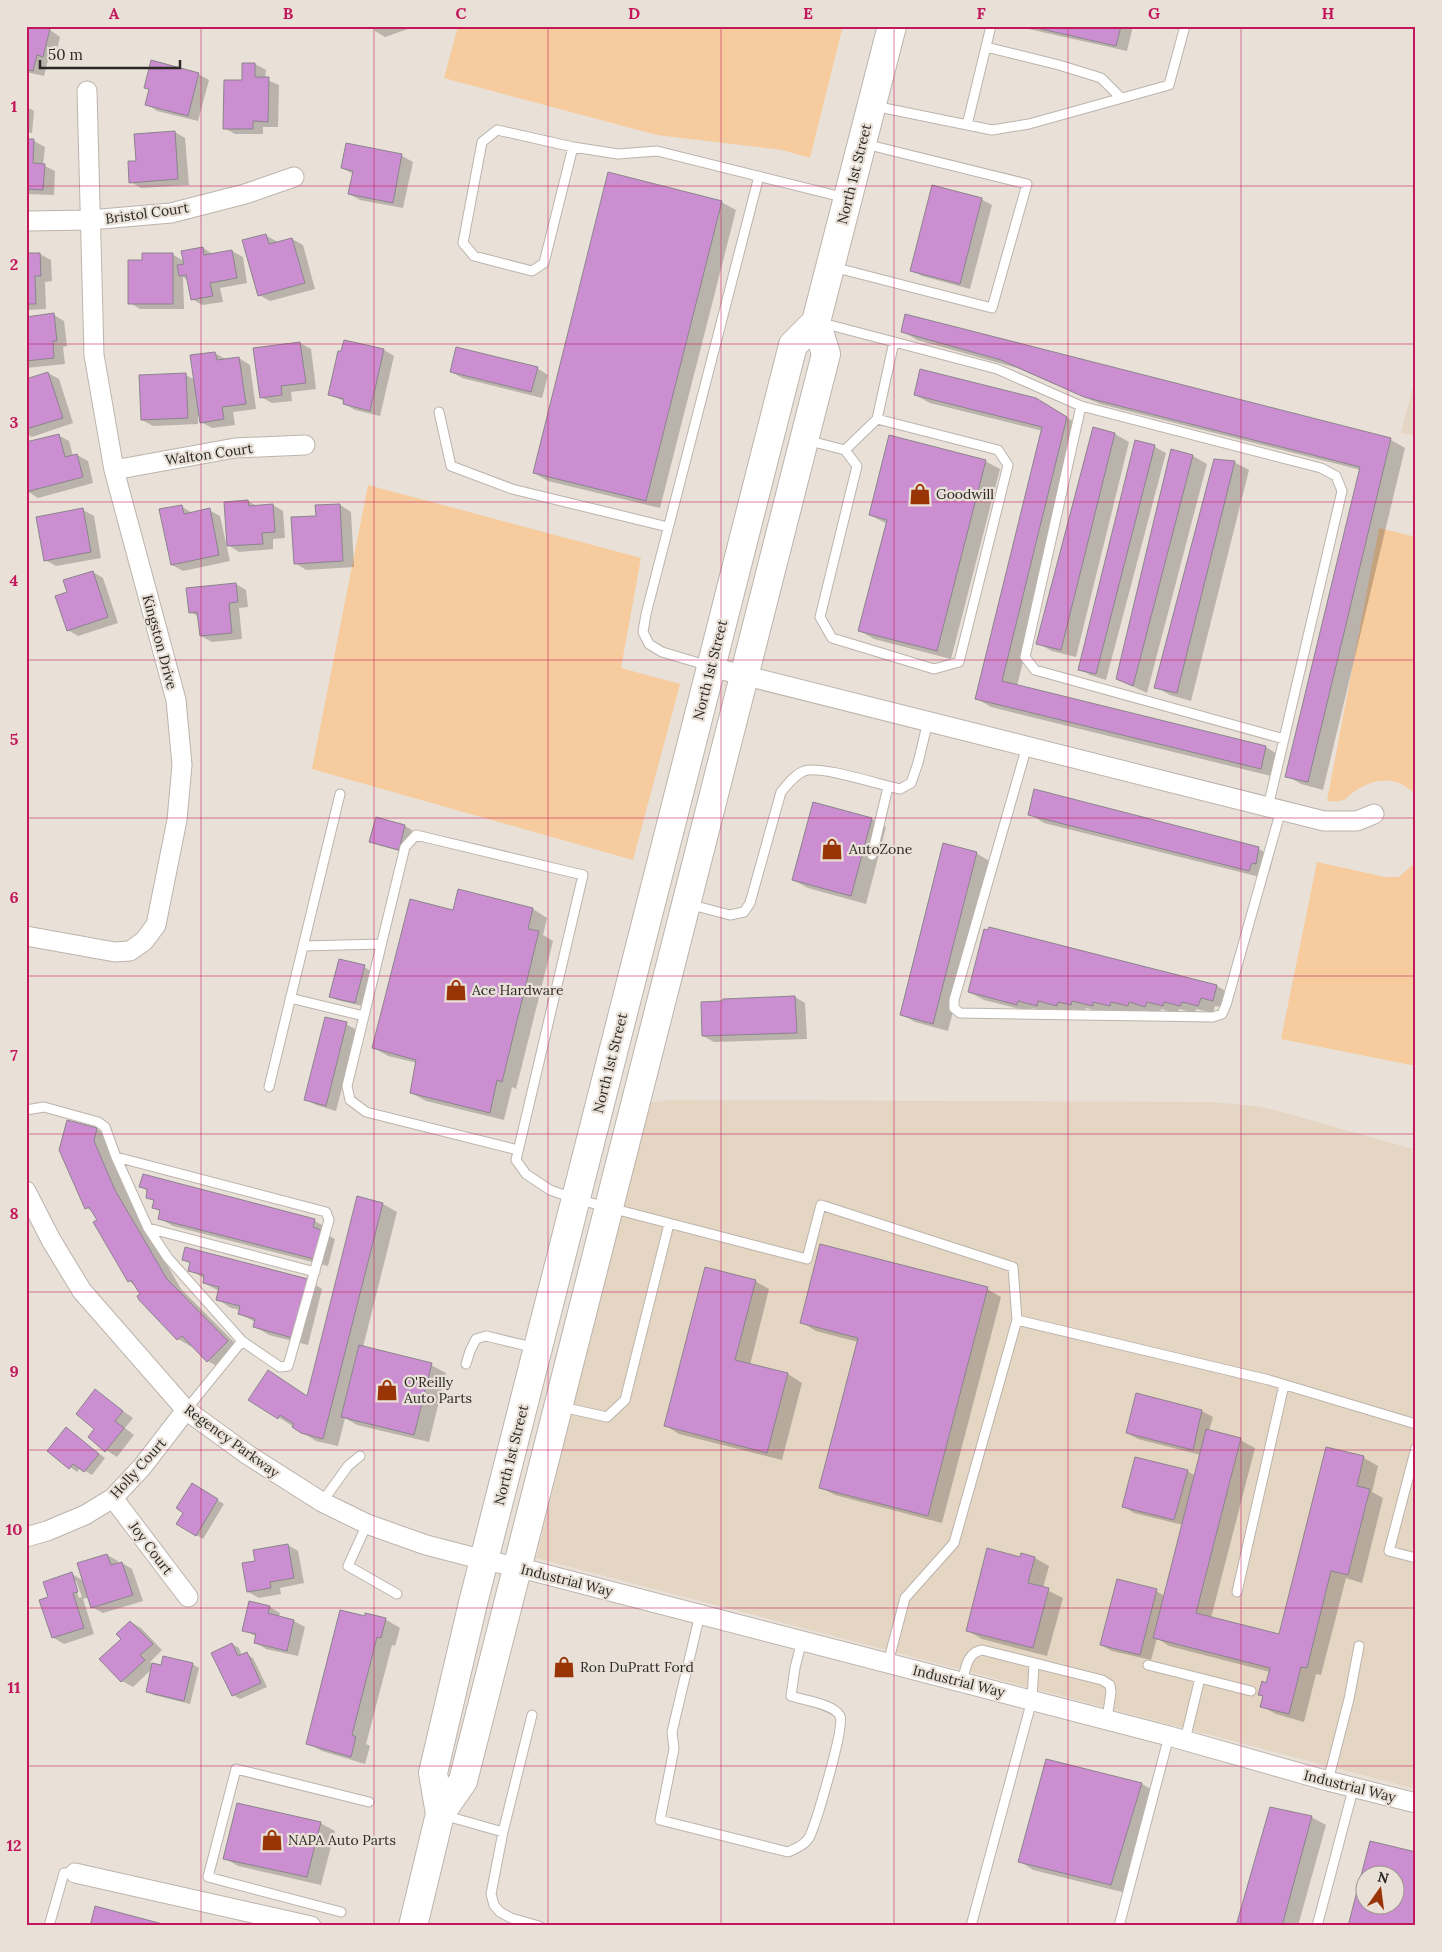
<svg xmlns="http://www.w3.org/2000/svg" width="1442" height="1952" font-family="Lora,serif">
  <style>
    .industrial { fill: #e5d5c3 }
    .green { fill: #f6cb9d }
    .shadow { fill: #0003; fill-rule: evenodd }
    .building { fill: #ca8ed1; stroke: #8c848d; fill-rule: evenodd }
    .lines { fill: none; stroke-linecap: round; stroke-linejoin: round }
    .service-casing { stroke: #bcb4ac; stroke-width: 11 }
    .minor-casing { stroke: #bcb4ac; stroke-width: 21 }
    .primary-casing { stroke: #bcb4ac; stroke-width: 30 }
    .service { stroke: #fff; stroke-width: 9 }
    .minor { stroke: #fff; stroke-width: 19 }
    .primary { stroke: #fff; stroke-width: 28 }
    .grid { fill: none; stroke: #c2185b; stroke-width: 1; stroke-opacity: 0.55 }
    .labels { text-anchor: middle; stroke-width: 4.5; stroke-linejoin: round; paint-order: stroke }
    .street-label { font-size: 14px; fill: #2b2825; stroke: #e9e0d8 }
    .poi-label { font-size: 14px; fill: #2b2825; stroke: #e9e0d8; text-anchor: start }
    .neatline { fill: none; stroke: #c2185b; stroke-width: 2 }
    .grid-label { font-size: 16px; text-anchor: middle; font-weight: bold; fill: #c2185b }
  </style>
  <rect width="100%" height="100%" fill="#e9e0d8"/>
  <path class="industrial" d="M1416,375v61l-15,-3z
    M670,1100l542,2 42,4 21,4 141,40v639l-880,-231 111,-455z"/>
  <path class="green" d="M458,26h385l-33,132 -28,-8 -125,-15 -213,-57z
    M368,485l273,73 -20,110 59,16 -47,176 -321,-91z
    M1379,528l37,9v258c-18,-19 -40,-18 -61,-4 -4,2 -8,8 -12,9 -5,2 -12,1 -16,1z
    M1317,862l68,15h14l17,-15v204l-135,-27z"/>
  <path class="shadow" d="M26,26l24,4 10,7 -6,25 -6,-2 -4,16 -18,-4z
    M373,26h34l1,3 -23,8 -10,-6z
    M1015,26h118l-6,25z
    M255,64l11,6 -1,9 14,6 -1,42h-15v7h-28l-11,-6 19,-47z
    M198,74l11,6 -11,41 -41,-10 -10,-7 3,-14 -5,-3z
    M26,84l3,2 -2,21 7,4 -2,22 -6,-1z
    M175,132l10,6 4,47 -48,3 -10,-6 6,-20z
    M26,140l8,1 11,6 -2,18 12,6 -1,24 -28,-1z
    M347,145l55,11 11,6 -10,46 -43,-8 -11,-6 4,-20 -11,-6z
    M981,199l11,6 -22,84 -48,-13 -10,-6z
    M721,202l15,8 -76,298 -112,-27 -14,-8z
    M265,235l11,6 1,2 15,-4 11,6 12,44 -45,12 -11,-6z
    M203,248l10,6 19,-3 11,6 4,26 -27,5 3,14 -21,3 -10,-6 -4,-19 -5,-3 1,32h-44l-10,-6 14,-42 28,-7 12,7z
    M26,254h14l11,6 1,21 -7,1 1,27 -20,1z
    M54,315l10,6 3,25 -4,1 2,17 -39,4v-50z
    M906,316l485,124 14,8 -82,342 -22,-6 -14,-8 74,-306 -261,-66 -83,-36 -100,-28 -15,-9z
    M300,343l11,6 5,40 -25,3 1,9 -20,2 -11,-6z
    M384,350l10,6 -14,60 -25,-6 -10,-6v-2l-16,-8z
    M215,353l12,7 12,-2 11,7 6,44 -23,3 2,13 -23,3 -11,-6 -1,-7 -2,1v8l-45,2 -11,-6 44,-45 9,5z
    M537,368l11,7 -6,23 -80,-20 -10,-6z
    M48,373l11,6 14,44 -41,14 -6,-3v-54z
    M915,395l121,4 45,27 -64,260 249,61 14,9 -5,21 -284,-70 -14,-8 66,-268 -113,-28z
    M1093,428l22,6 14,8 -53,215 -24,-6 -15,-8z
    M58,435l11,6 4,15 4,-1 11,6 5,22 -55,15 -11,-7z
    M1136,442l19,5 11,6 -60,227 -16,-5 -11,-6z
    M1171,451l22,5 14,8 -60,229 -30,-14z
    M985,461l15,8 -49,190 -77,-20 -14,-8 27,-107 -17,-9z
    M1234,462l15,8 -58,231 -21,-6 -14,-8z
    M248,501l9,5 16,-1 10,6 2,27 -12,1v10l-34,3 -11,-7z
    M340,505l11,7 3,55 -48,3 -11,-7 22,-46z
    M181,506l11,7 17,-3 11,6 10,45 -47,10 -11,-6z
    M83,510l11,6 7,42 -45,8 -11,-6z
    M93,572l10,6 15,45 -40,13 -10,-6 1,-37z
    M236,584l10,6 2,17 -9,1 3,31 -30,3 -11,-6 -2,-19 -9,-5z
    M1035,791l224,58 14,8 -3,14 -4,-1 -2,8 -220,-55 -14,-9z
    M814,803l58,16 14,8 -20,77 -58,-16 -15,-8z
    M377,819l28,7 7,4 -6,23 -28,-8 -7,-4z
    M976,853l15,9 -43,169 -33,-9 -14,-8z
    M459,890l74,19 14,9 -4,17 10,6 -37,148 -4,-2 -8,33 -78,-19 -15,-8 6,-30 -29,-7 -14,-8 80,-136z
    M364,967l7,4 -9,35 -25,-6 -7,-4z
    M1217,986l14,8 -4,14 -12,-2 -2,7 -17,-4 -1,4 -16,-4 -2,5 -16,-5 -1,5 -17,-4 -1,4 -16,-4 -1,3 -17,-3 -1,4 -21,-6 -1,5 -12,-4 -1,4 -19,-4 -1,4 -19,-5 -1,4 -48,-12 -15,-8z
    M795,997l10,6 2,36 -93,3 -11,-6z
    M346,1024l11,6 -21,81 -20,-6 -10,-6z
    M97,1129l14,8 -3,13 21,49 52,90 61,61 -20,19 -14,-8 -14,-15 -2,1 -14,-8 -42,-53 -7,-5 -30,-60 -5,-9 -8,-4 -26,-58z
    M141,1187l174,34 14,8 -2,6 8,4 -7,27 -155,-40 -14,-8 2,-6 -8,-5 2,-5 -8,-5 1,-6z
    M383,1204l14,8 -34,135 68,18 15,8 -17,69 -72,-17 -12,-7 -7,28 -22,-5 -66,-42 58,-2z
    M183,1260l125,20 14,9 -14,56 -39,-10 -15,-9 1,-4 -15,-8 1,-4 -10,-2 -14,-9 2,-8 -15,-8 1,-4 -15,-9 1,-6z
    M755,1281l14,8 -19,76 38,9 14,9 -20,77 -103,-26 -14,-9z
    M987,1289l14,8 -59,226 -107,-28 -15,-8 38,-145 -42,-11 -15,-9z
    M95,1391l38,27 -8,10 9,7 -17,22 -11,-7 -10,-22z
    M1137,1395l65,16 11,6 -4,14 31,9 15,8 -44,170 69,17 47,-187 37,10 14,8 -6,26 11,6 -21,85 -16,-5 -25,97 -5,-1 -12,48 -28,-8 -15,-8 3,-9 -4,-2 7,-11 3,-12 -101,-26 -12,-8 -6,22 -39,-9 -11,-6 55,-54 9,5 18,-71 -49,-12 -11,-7 64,-35 9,5 5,-21 -63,-16 -11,-6z
    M67,1429l38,29 -13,17 -12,-7 -3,4 -28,-21z
    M192,1485l32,19 -21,35 -25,-15 7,-12z
    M288,1545l10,6 6,32 -24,5 1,6 -22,4 -11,-6 9,-30z
    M107,1555l11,6v3l4,-1 10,6 11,32 -40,12 -11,-6 -3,-10 -6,2 11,35 -30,10 -10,-6 -13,-37 9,-3 22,-24 12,7zM73,1581h3l6,16 -3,1z
    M1021,1558h14l14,8 -6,22 20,10 -16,58 -65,-17 -14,-8z
    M250,1602l20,5 10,6 -1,4 15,4 11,6 -7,29 -32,-7 -10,-6 1,-6 -13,-7z
    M366,1618l19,1 15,9 -5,18 -3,-1 -26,99 4,2 -5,18 -43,-13 -15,-8z
    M131,1622l10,6 21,22 -12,12 3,2 9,2 30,-2 7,4 -9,36 -36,-9 -7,-4 5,-22 -19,18 -11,-6 -21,-22 21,-20z
    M232,1644l7,4 3,8 4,-2 7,4 14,29 -27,12 -7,-4z
    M1047,1760l95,24 14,8 -30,101 -93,-23 -14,-9z
    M1311,1817l15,8 -28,101h-60z
    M320,1823l15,8 -14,54 -83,-19 -14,-8z
    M1371,1842l45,12v72h-67zM1364,1874h30v30h-30z"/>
  <path class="building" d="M26,26h12l12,3 -7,28 -6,-2 -4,16 -7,-2z
    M1028,26h93l-5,20z
    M151,60l48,13 -11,43 -43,-11 4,-16 -5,-1z
    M242,63h13v14h14l-1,45 -15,-1v8h-30l1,-49h18z
    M175,131l3,48 -49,4 -1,-22h8l-2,-27z
    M26,139h8l-1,24 12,1 -2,26 -17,-1z
    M346,143l56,11 -9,49 -45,-9 5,-23 -12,-3z
    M608,172l114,29 -76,300 -113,-28z
    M932,185l50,13 -22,86 -50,-13z
    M266,234l3,10 23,-6 13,45 -47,13 -16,-56z
    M203,247l1,8 28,-5 5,28 -27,5 3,13 -22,4 -5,-25 -7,1 -2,-11 7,-1 -3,-13z
    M26,253h14l1,23h-6l1,28h-10z
    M142,253h31v51h-45v-44h14z
    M54,313l3,28h-4l1,17 -28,3v-44z
    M905,314l486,124 -83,344 -23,-5 75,-310 -276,-70 -83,-37 -100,-28z
    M344,340l40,9 -14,62 -27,-7 1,-5 -16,-4 10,-44h3z
    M300,342l6,41 -25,3 1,9 -22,3 -7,-50z
    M456,347l82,20 -7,25 -81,-20z
    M215,352l2,8 22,-3 7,47 -24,3 2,12 -24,4 -10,-68z
    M920,369l116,29 31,19 -65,264 264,65 -5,23 -286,-70 67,-272 -128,-32z
    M48,372l15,46 -37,11v-50z
    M186,373l2,45 -47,2 -2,-45z
    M1093,427l22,6 -54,217 -25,-6z
    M59,434l6,23 12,-3 6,23 -57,15v-50z
    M889,435l97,25 -49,191 -79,-20 29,-111 -18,-5z
    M1135,440l20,5 -59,229 -18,-4z
    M1171,449l22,6 -60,231 -17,-7z
    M1214,459l21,2 -58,232 -23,-5z
    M248,500l1,6 24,-2 2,28 -13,1 1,11 -36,2 -3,-44z
    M340,504l3,57 -49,3 -3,-47 25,-1 -1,-11z
    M182,505l2,9 26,-6 9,47 -48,10 -12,-56z
    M83,508l8,44 -47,9 -8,-44z
    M93,571l15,46 -41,14 -12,-35 12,-4 -4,-12z
    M236,583l2,19 -9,1 3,30 -32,3 -3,-24 -8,1 -3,-25z
    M1034,789l225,58 -3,17 -4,-1 -3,8 -221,-56z
    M813,802l59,16 -21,78 -59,-16z
    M376,817l29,8 -6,25 -30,-8z
    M943,843l34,9 -44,172 -33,-9z
    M458,889l75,19 -5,21 11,2 -37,151 -5,-2 -7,33 -80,-20 6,-33 -44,-12 38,-149 43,11z
    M989,927l228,58 -4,16 -12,-3 -3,8 -16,-4 -2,4 -16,-4 -1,4 -16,-4 -2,5 -16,-5 -1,4 -17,-4 -1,4 -17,-4v4l-21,-5 -1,4 -13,-3 -1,4 -19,-5 -1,5 -19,-5 -1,4 -49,-13 16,-63 4,1z
    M339,959l26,6 -10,38 -26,-6z
    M795,996l2,37 -95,3 -1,-34 21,-1 1,-2z
    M325,1017l22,5 -21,84 -22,-6z
    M67,1120l30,8 -3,13 21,49 52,89 61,62 -21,21 -25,-26 -5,4 -38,-40 -2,-4 3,-2 -9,-14 -3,2 -35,-60 4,-2 -8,-13 -4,2 -26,-59z
    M143,1174l172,45 -2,8 8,3 -7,29 -156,-40 2,-9 -8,-2 2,-8 -8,-2 1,-9 -8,-2z
    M357,1196l26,7 -60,236 -22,-6 -9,-6 2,-3 -14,-9 -2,4 -30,-19 20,-30 39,26z
    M820,1244l168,43 -60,229 -109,-28 39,-150 -58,-15z
    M185,1247l123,32 -15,59 -40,-11 2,-8 -17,-5 2,-8 -24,-6 3,-13 -16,-4 1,-8 -16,-4 2,-9 -8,-2z
    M705,1267l51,13 -21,80 53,13 -21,80 -103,-27z
    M359,1345l73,18 -18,72 -73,-18z
    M95,1389l28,22 -8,10 9,7 -19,24 -17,-15 6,-8 -18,-15z
    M1136,1393l66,17 -9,40 -67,-17z
    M66,1427l33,27 -15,18 -11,-8 -4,5 -22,-18z
    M1206,1429l35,9 -45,175 83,21 47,-187 38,9 -7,30 13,3 -22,86 -17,-4 -24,97 -6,-1 -12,47 -29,-7 3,-11 -5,-1 4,-14 4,2 4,-15 -117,-30z
    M1135,1457l53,13 -14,50 -52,-13z
    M192,1483l26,16 -22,37 -20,-12 7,-11 -7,-5z
    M288,1544l6,34 -24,4 1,6 -24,4 -5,-29 13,-2 -2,-11z
    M987,1548l33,9 1,-4 14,4 -7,26 21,5 -16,60 -67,-17z
    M107,1554l4,11 11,-3 11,33 -42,13 -14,-45z
    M72,1572l6,20 -5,1 11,35 -32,10 -13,-38 9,-3 -5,-15z
    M1117,1579l40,10 -17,66 -40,-10z
    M249,1601l21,5 -2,7 26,7 -7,31 -33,-8 2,-9 -14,-3z
    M340,1610l25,6v-3l21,5 -5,20 -4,-1 -25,98 4,2 -5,20 -45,-13z
    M130,1621l23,23 -13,11 5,5 -24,22 -22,-23 22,-20 -5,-5z
    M232,1643l6,13 9,-4 14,31 -29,13 -21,-43z
    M163,1656l30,7 -9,38 -38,-9 6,-29 9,2z
    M1046,1759l96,24 -31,102 -93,-23z
    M237,1803l84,19 -14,55 -84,-18z
    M1270,1807l42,9 -30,110h-46z
    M1370,1841l46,11v74h-68zM1364,1874h30v30h-30z
    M95,1906l75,20h-80z"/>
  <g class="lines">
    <g class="service-casing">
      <path id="service" d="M986,47l73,18 42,13 20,20
        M874,106l118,24 37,-6 140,-39 16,-59
        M967,125l24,-99
        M573,147l-29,116 -12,8 -58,-15 -11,-13 19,-101 15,-12 76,17 45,7 39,-3 189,47
        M833,267l159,41 35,-124 -162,-40
        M822,323l175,46 84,37 240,62 15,8 6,15 -74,316
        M1081,406l-56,251 10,13 249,69
        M439,412l12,54 61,23 156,38
        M877,419l17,-77
        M806,440l39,10 12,16 -37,151 12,21 102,31 25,-7 49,-197 -10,-15 -121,-31 -32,31
        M709,666l-47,-14 -13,-8 -6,-12 3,-18 113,-438
        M1027,746l-73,254v8l6,5 253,4 9,-3 4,-9 55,-195
        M872,855l16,-68
        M688,904l42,11 14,-3 6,-9 31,-111c7,-8 13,-17 23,-21 17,-6 76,14 96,18l11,-6 7,-20 10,-42
        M303,946l78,-2
        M290,998l74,18
        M269,1087l71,-293
        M26,1110l18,-3 54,15 7,5 11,30 32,71 20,30 74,83 -56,69
        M518,1150l-152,-38 -16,-12 -3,-14 58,-239 11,-12 167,40 -67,285 10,14 24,16 26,9 231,60 14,-54 192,62 4,53 252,60 147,44
        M116,1157l210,55 3,8 -41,146 -8,1 -38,-26
        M148,1228l167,44
        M466,1364l4,-13 6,-12 10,-3 50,12
        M562,1407l45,10 18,-17 44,-176
        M1416,1448l-27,103 27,7
        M322,1502l26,-36 12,-10
        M367,1524l-19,42 49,28
        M1237,1592l47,-207
        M700,1614l-28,118 2,17 -14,71 128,32c9,-4 17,-7 22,-16 6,-14 35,-108 30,-120 -6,-12 -37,-16 -49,-20l4,-28 7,-28
        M888,1663l17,-65 49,-55 63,-223
        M1148,1665l103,26
        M962,1682c4,-13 4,-29 20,-32l120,30 8,5 1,7 -4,27
        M1185,1740l15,-62
        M1328,1781l21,-82 10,-53
        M443,1815l60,17 29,-117
        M503,1832l-12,62 3,11 6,7 11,6 28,8
        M341,1912l-133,-35 28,-108 133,33
        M49,1926l15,-53h11
        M971,1926l61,-226 2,-37
        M1119,1926l50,-190
        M1317,1926l37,-140"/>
    </g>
    <g class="minor-casing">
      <path id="minor" d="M26,221l64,-1 81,-7 74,-19 49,-17
        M114,470l121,-22 70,-3
        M711,667l613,154h33l17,-7
        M26,936l89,16 15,-1 14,-10 12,-16 21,-105 5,-55 -6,-65 -62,-230 -20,-115 -7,-264
        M26,1191l25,49 31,51 104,119 62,45 74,47 45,22 59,21 58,15 33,7 652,169 159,45 88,22
        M113,1498l75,99
        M26,1537l21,-6 38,-16 28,-17 29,-31 44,-57
        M75,1873l236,53"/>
    </g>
    <g class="primary-casing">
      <path id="primary" d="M440,1814l-7,-41 40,-170 320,-1258 23,-23
        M413,1926l27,-112 23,-33 363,-1427 -10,-32 76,-296"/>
    </g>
    <use href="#service" class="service"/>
    <use href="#minor" class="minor"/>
    <use href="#primary" class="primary"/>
  </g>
  <path class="grid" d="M201,26v1900M374,26v1900M548,26v1900M721,26v1900M894,26v1900M1068,26v1900M1241,26v1900M26,186h1390M26,344h1390M26,502h1390M26,660h1390M26,818h1390M26,976h1390M26,1134h1390M26,1292h1390M26,1450h1390M26,1608h1390M26,1766h1390"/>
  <defs>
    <g id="shop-bare" transform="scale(1.725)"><path d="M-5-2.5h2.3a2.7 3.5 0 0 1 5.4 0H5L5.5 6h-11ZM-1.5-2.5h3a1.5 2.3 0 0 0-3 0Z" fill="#993406" stroke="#e9e0d8" stroke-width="2.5" paint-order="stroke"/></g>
  </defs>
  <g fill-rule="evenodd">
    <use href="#shop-bare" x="920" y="494"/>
    <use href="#shop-bare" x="832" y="849"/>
    <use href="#shop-bare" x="456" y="990"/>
    <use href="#shop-bare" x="387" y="1390"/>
    <use href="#shop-bare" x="564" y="1667"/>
    <use href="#shop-bare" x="272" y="1840"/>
  </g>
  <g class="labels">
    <g class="street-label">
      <text transform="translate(854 174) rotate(-76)" y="5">North 1st Street</text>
      <text transform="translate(147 213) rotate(-8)" y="5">Bristol Court</text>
      <text transform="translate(209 454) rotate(-8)" y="5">Walton Court</text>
      <text transform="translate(160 642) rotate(75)" y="5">Kingston Drive</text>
      <text transform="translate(710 670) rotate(-76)" y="5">North 1st Street</text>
      <text transform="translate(610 1063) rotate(-76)" y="5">North 1st Street</text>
      <text transform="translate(232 1441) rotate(36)" y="5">Regency Parkway</text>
      <text transform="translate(511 1455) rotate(-76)" y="5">North 1st Street</text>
      <text transform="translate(138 1468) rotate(-48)" y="5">Holly Court</text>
      <text transform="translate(151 1548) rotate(53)" y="5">Joy Court</text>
      <text transform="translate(567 1580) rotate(14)" y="5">Industrial Way</text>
      <text transform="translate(959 1681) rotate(14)" y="5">Industrial Way</text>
      <text transform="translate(1350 1786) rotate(14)" y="5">Industrial Way</text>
    </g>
    <g class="poi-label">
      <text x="936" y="499">Goodwill</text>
      <text x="849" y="854">AutoZone</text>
      <text x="472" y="995">Ace Hardware</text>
      <text x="404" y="1387">O'Reilly<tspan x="404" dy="16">Auto Parts</tspan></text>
      <text x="580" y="1672">Ron DuPratt Ford</text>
      <text x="288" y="1845">NAPA Auto Parts</text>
    </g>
  </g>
  <rect width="1442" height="1952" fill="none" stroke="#e9e0d8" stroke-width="55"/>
  <g transform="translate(1380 1890) rotate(14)"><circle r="24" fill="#e9e0d8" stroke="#9d9690"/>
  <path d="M0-4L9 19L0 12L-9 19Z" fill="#993406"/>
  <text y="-8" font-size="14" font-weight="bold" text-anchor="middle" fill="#2b2825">N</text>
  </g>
  <path d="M40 60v8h140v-8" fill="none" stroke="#2b2825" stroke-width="2.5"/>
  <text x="48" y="60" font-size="15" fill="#2b2825" stroke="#e9e0d8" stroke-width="4" paint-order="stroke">50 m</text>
  <rect x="28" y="28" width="1386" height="1896" class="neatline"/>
  <g class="grid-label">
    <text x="114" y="19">A</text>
    <text x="288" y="19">B</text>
    <text x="461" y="19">C</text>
    <text x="634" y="19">D</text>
    <text x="808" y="19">E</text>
    <text x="981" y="19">F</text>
    <text x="1154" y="19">G</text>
    <text x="1328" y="19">H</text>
    <text x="14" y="112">1</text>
    <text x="14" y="270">2</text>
    <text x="14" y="428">3</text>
    <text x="14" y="586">4</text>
    <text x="14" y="745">5</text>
    <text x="14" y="903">6</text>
    <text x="14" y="1061">7</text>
    <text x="14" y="1219">8</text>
    <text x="14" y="1377">9</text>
    <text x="14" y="1535">10</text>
    <text x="14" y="1693">11</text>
    <text x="14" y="1851">12</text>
  </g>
</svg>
